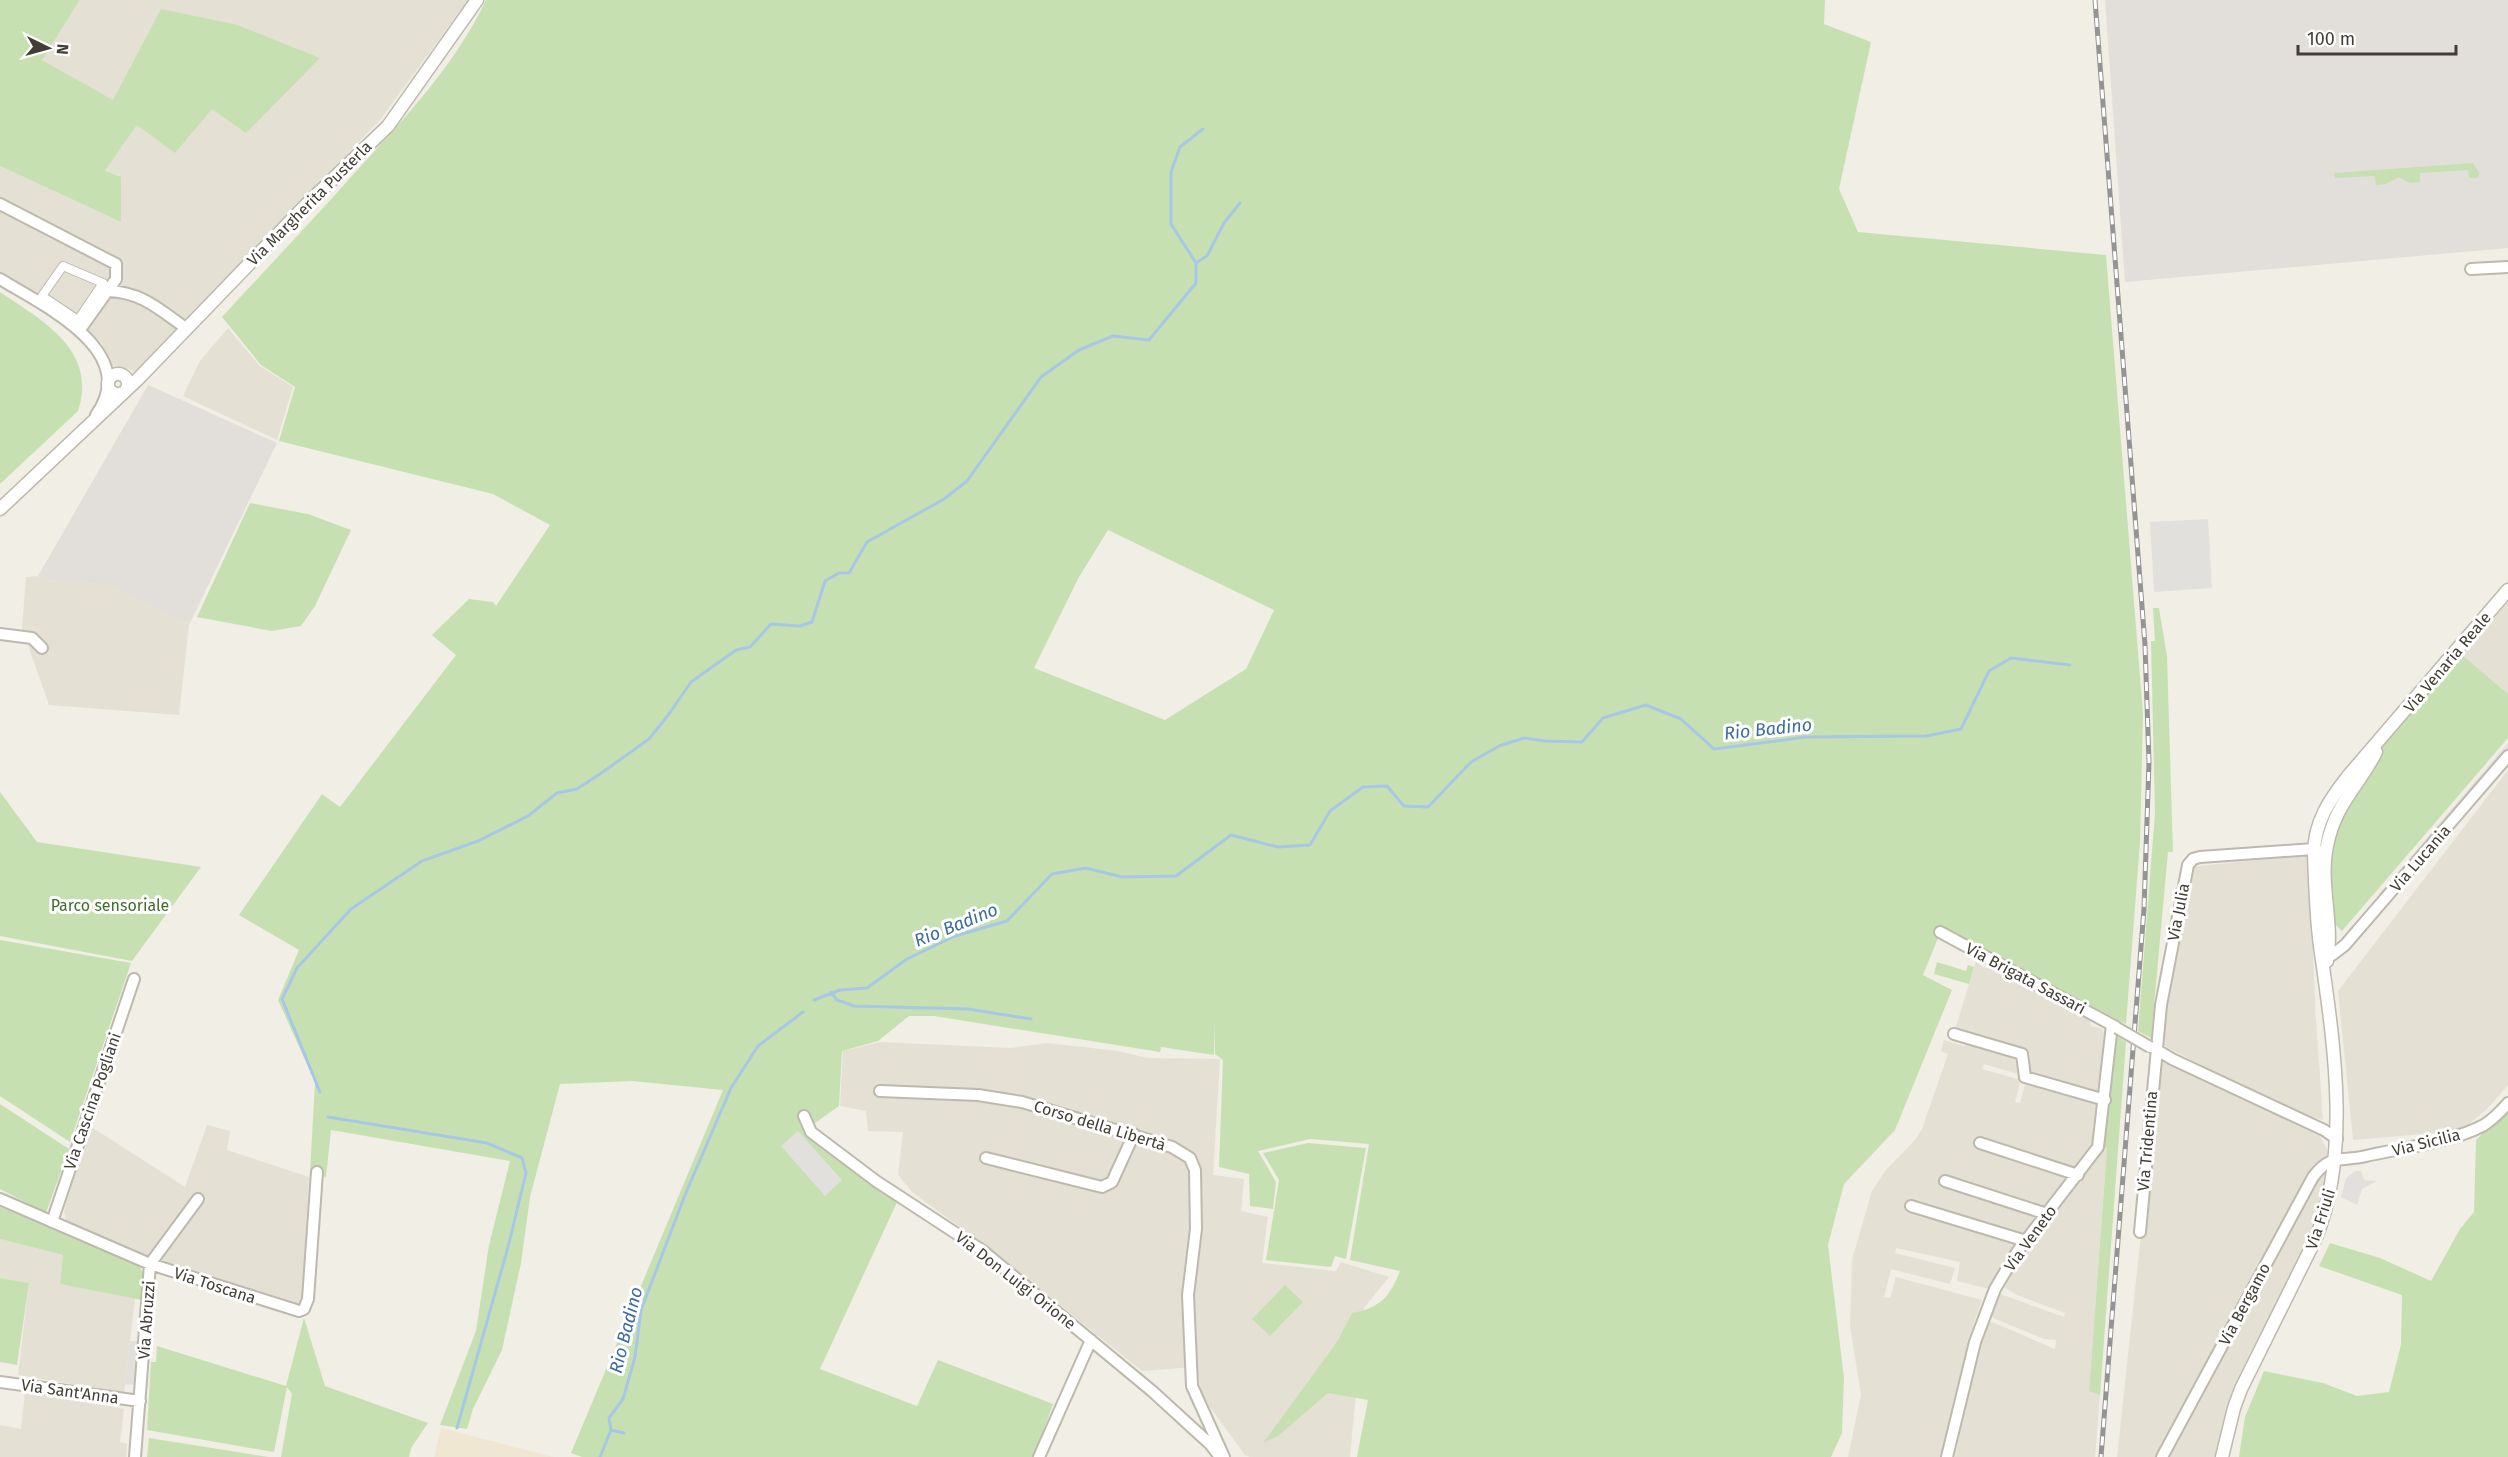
<svg xmlns="http://www.w3.org/2000/svg" width="2508" height="1457" font-family="'Fira Sans',sans-serif">
  <style>
    .residential { fill: #e4e0d4 }
    .commercial { fill: #f0e7d2 }
    .industrial { fill: #e2dfda }
    .green { fill: #c7e0b2; fill-rule: evenodd }
    .parking { fill: #e2e0dd }
    .lines { fill: none; stroke-linecap: round; stroke-linejoin: round }
    .stream { stroke: #a7c7e7; stroke-width: 3 }
    .pedestrian-casing { stroke: #bdb9ac; stroke-width: 10 }
    .minor-casing { stroke: #bdb9ac; stroke-width: 14 }
    .tertiary-casing { stroke: #bdb9ac; stroke-width: 15 }
    .pedestrian { stroke: #fff; stroke-width: 8 }
    .minor { stroke: #fff; stroke-width: 10 }
    .tertiary { stroke: #fff; stroke-width: 12 }
    .rail-casing { stroke: #949494; stroke-width: 5 }
    .rail { stroke: #fff; stroke-width: 3; stroke-dasharray: 9; stroke-linecap: butt }
    .minor-bridge-casing { stroke: #bdb9ac; stroke-width: 14; stroke-linecap: butt }
    .minor-bridge { stroke: #fff; stroke-width: 10 }
    .labels { text-anchor: middle; stroke-width: 6; stroke-linejoin: round; paint-order: stroke }
    .street-label { font-size: 16px; fill: #423e35; stroke: #fff }
    .park-label { font-size: 16px; fill: #416c30; stroke: #fff }
    .water-label { font-size: 18px; font-style: italic; fill: #3c6ca1; stroke: #fff }
  </style>
  <rect width="100%" height="100%" fill="#f0eee5"/>
  <path class="residential" d="M80,0h388l-88,120 -242,252 -26,-7 -11,-23 -101,-71v-105l121,56 -16,-51 32,-46 75,-16 107,-51 -81,-33 -125,76 -71,-41z
    M228,328l32,38 33,21 -16,53 -94,-44 17,-35z
    M38,576l8,4 64,5 79,40 -10,90 -130,-10 -27,-77 4,-51z
    M2508,599v95l-47,-40z
    M2508,770v315l-19,22 -28,24 -108,9 -15,-149z
    M2310,854l5,151 8,115 -39,-12 -125,-65 32,-176z
    M1976,961l7,6 9,2 29,14 2,4 9,2 40,19 19,13 -1,5 10,2 6,6 -5,61 -72,-21 -3,-5 4,-16 -75,-23z
    M1944,1040l20,6 9,-4 45,12v20l-34,-10 -2,5 39,11 -6,22 5,1 6,-22 74,21 -7,45 -18,24 -98,-31 -2,6 96,30 -26,33 -56,-18 -3,-3 -44,-11 -2,6 100,32 -37,50 -14,24 -32,-8 3,-19 -64,-14 -1,5 60,15 -5,16 -59,-15 -7,28 6,1 6,-21 86,23 -15,42 3,1 -14,57 -3,1 1,7 -12,49h-94l13,-62 -11,-69 2,-66 20,-69 14,-21 29,-30 7,-11 26,-75 -7,-3z
    M880,1042l131,6 36,-5 71,8 30,7 72,1 -7,116 31,4 -3,32 27,6 -6,46 74,8 5,-9 48,15 -25,31 -14,149h-100l-5,-2 -41,-56 -10,-32 -52,4 -156,-125 -74,-54 -14,-17 5,-43 -35,-1 -2,-20 -26,-5 3,-55z
    M2160,1059l159,76 8,14 5,36 -3,16 -88,188 -19,68h-105z
    M207,1125l23,6 -3,19 82,27 -7,124 -7,5 -123,-40 -105,-41 -3,-14 26,-85 95,61z
    M2104,1147h3l-18,243 11,5 -5,62h-140l18,-90 14,-43 5,-2 63,27 1,-9 -12,-1 -51,-21 -2,-5 9,-19 64,23 1,-4 -48,-18 -15,-9 17,-28z
    M0,1239l63,16 -3,29 75,14 -11,95 -106,-18 11,-92 -29,-5z
    M25,1392l99,17 -4,33 7,2 -1,13h-126v-32l21,4z"/>
  <path class="commercial" d="M441,1428l113,29h-120z"/>
  <path class="industrial" d="M2105,0h403v248l-383,34z
    M148,385l129,58 -88,182 -79,-40 -64,-5 -8,-4z"/>
  <path class="green" d="M0,0h80l-38,60 71,40 48,-91 77,16 82,33 -74,75 -34,-24 -37,44 -38,-28 -32,46 16,6v45l-121,-56z
    M486,0h1339l-1,24 47,18 -32,147 19,43 248,23 37,459 -3,128 -14,182 -184,-96 -19,47 29,15 -57,140 -51,54 -16,61 16,133 -2,55 -11,24h-474l11,-57 -40,-7 -50,43 -15,7 74,-101 15,-29c28,-5 38,-16 48,-42l-50,-11 19,-116 -59,-5 -52,12 18,31 -3,27 -23,-3 -1,-32 -30,-7 4,-107 -8,-6v-35l-1,36 -53,-8 -1,5 -226,-36h-25l-31,25 -36,10 -3,55 -31,22 90,72 -78,169 97,37 21,-46 115,44 -19,53h-452l-11,-4 152,-363 -91,-9 -72,3 -30,113 -9,66 -19,87 -29,59 -6,20 -27,-4 36,-94 13,-86 21,-84 -179,-31 -5,47 -16,-4 5,-91 -37,-82 21,-50 -60,-35 83,-121 18,13 116,-152 -24,-20 37,-36 24,3 3,4 54,-81 -57,-31 -214,-53 16,-54 -34,-22 -39,-48c49,-53 99,-106 148,-161 44,-48 88,-97 116,-156zM1108,530l166,80 -28,59 -81,51 -131,-52 45,-91z
    M2331,158l3,15 139,-10 7,11 -3,4h-8l-1,-8 -48,3v9l-10,1 -11,-6 -13,7 -10,1 -1,-9 -40,2z
    M0,292c43,29 98,58 78,119l-78,73z
    M250,503l58,11 43,16 -36,76 -14,20 -29,5 -75,-14z
    M2153,608h6l8,48 6,196h-5l-17,186 -13,-7 17,-218 -4,-172h4z
    M2461,654l47,40v44l-166,193 -10,-10 -6,-70 39,-86z
    M0,792l37,50 164,25 -69,94 -132,-25z
    M0,940l131,23 -61,179 -70,-46z
    M1937,962l29,9 2,-6 6,2 -5,17 -35,-10z
    M2117,1036l9,6 -26,353 -11,-4 18,-243 -3,-1z
    M0,1104l69,45 -23,64 -46,-24z
    M2508,1107v350h-269l6,-40 19,-46 59,12 34,13 32,-4 12,-47 1,-50 -83,-29 11,-23 50,15 51,23 29,-52 14,-17 2,-72z
    M1308,1143l58,5 -20,111 -11,-3 -4,11 -65,-7 13,-80 -16,-27z
    M0,1207l136,55 8,12 -2,26 -82,-16 3,-29 -63,-16z
    M0,1278l29,5 -12,82 -17,-3z
    M1285,1285l18,17 -33,34 -18,-17z
    M304,1318l21,68 103,37 -17,25 -2,9h-128l11,-63 -5,-7 -13,65 -127,-22 4,-68h5l1,-16 129,40z
    M149,1438l120,19h-122z"/>
  <path class="parking" d="M2208,519l4,69 -58,4 -4,-70z
    M2508,743v6l-126,147 -3,-2z
    M798,1131l44,49 -17,16 -44,-50z
    M2355,1171h6l3,9 13,1 -15,8 -5,16 -16,-8 5,-19z
    M130,1341h8l-4,44 -9,-1z"/>
  <g class="lines">
    <path class="stream" d="M1196,263l11,-7 17,-33 16,-20
      M831,992l6,8 17,6 114,3 63,10
      M814,1000l26,-10 27,-2 40,-29 48,-23 52,-15 45,-47 34,-6 36,9 54,-1 55,-41 47,12 32,-2 20,-34 33,-24 24,-1 17,20 24,1 43,-45 28,-16 25,-8 21,3 37,1 21,-24 43,-13 35,14 33,30 92,-12 120,-1 35,-7 28,-58 22,-13 59,7
      M320,1092l-38,-93 15,-31 54,-59 71,-48 56,-20 50,-25 29,-23 20,-4 23,-15 49,-35 20,-25 22,-32 45,-32 14,-3 21,-23 29,2 12,-4 13,-41 14,-8h10l18,-31 77,-43 23,-18 74,-104 38,-27 34,-14 36,4 47,-57v-20l-25,-39v-52l9,-25 23,-18
      M328,1117l159,26 35,15 4,15 -18,74 -51,181
      M624,1433l-13,-3 -2,-12 14,-19 12,-42 6,-47 44,-115 46,-107 27,-42 45,-34
      M600,1457l11,-27"/>
    <g class="pedestrian-casing">
      <path id="pedestrian" d="M63,266l40,17 -25,37 -36,-24z"/>
    </g>
    <g class="minor-casing">
      <path id="minor" d="M0,204l116,60v15l-37,52
        M2471,269l37,-2
        M0,279c44,27 142,72 96,136
        M108,291c34,1 52,19 79,38
        M0,634l32,4 10,10
        M1940,932l176,95
        M2325,948l1,6 6,1 13,-10 163,-189
        M1954,1034l68,20 3,23 80,23
        M2152,1047l20,12 152,71 13,9
        M880,1091l98,4 44,7 150,45 18,11 5,12 1,59 -8,66 4,91 32,71
        M804,1116l7,16 65,49 107,70 169,140 58,53 10,13
        M1980,1143l98,32
        M986,1158l116,29 10,-5 22,-48
        M1945,1181l102,33
        M0,1199l150,65 149,47 5,-2 4,-10 9,-127
        M1911,1206l115,35
        M52,1222l82,-243
        M2140,1232l21,-227 27,-140 5,-6 7,-2 114,-8 5,3
        M0,1382l140,19
        M135,1457l15,-193 48,-65
        M1039,1457l52,-117
        M1947,1457l28,-115 20,-53 22,-37 81,-105 14,-122
        M2162,1457l151,-280c18,-24 28,-15 53,-21 35,-8 87,-14 118,-31 9,-6 17,-14 24,-22"/>
    </g>
    <g class="tertiary-casing">
      <path id="tertiary" d="M108 384a10 10 0 1 1 20 0a10 10 0 1 1-20 0Z
        M0,509l137,-129 170,-176 81,-78 89,-126
        M2327,961c7,-38 -8,-77 0,-115 8,-42 31,-59 49,-94
        M2222,1457l12,-49 7,-19 74,-149c37,-88 18,-202 5,-294 -4,-30 -5,-62 -6,-92 0,-32 16,-55 35,-79l159,-185"/>
    </g>
    <use href="#pedestrian" class="pedestrian"/>
    <use href="#minor" class="minor"/>
    <use href="#tertiary" class="tertiary"/>
    <g class="rail-casing">
      <path id="rail" d="M2095,0l50,645 4,117 -5,147 -43,548"/>
    </g>
    <use href="#rail" class="rail"/>
    <g class="minor-bridge-casing">
      <path id="minor-bridge" d="M2117,1028l33,19"/>
    </g>
    <use href="#minor-bridge" class="minor-bridge"/>
  </g>
  <g class="labels">
    <g class="street-label">
      <text transform="translate(309 203) rotate(-45)" y="6">Via Margherita Pusterla</text>
      <text transform="translate(2447 662) rotate(-50)" y="6">Via Venaria Reale</text>
      <text transform="translate(2420 858) rotate(-49)" y="6">Via Lucania</text>
      <text transform="translate(2178 912) rotate(-79)" y="6">Via Julia</text>
      <text transform="translate(2026 978) rotate(28)" y="6">Via Brigata Sassari</text>
      <text transform="translate(92 1101) rotate(-71)" y="6">Via Cascina Pogliani</text>
      <text transform="translate(1100 1125) rotate(17)" y="6">Corso della Libertà</text>
      <text transform="translate(2147 1141) rotate(-85)" y="6">Via Tridentina</text>
      <text transform="translate(2426 1142) rotate(-14)" y="6">Via Sicilia</text>
      <text transform="translate(2320 1219) rotate(-72)" y="6">Via Friuli</text>
      <text transform="translate(2030 1238) rotate(-54)" y="6">Via Veneto</text>
      <text transform="translate(1016 1280) rotate(38)" y="6">Via Don Luigi Orione</text>
      <text transform="translate(215 1285) rotate(18)" y="6">Via Toscana</text>
      <text transform="translate(2244 1304) rotate(-62)" y="6">Via Bergamo</text>
      <text transform="translate(146 1320) rotate(-86)" y="6">Via Abruzzi</text>
      <text transform="translate(70 1391) rotate(8)" y="6">Via Sant'Anna</text>
    </g>
    <g class="park-label">
      <text x="110" y="911">Parco sensoriale</text>
    </g>
    <g class="water-label">
      <text transform="translate(1768 729) rotate(-6)" y="6">Rio Badino</text>
      <text transform="translate(956 925) rotate(-22)" y="6">Rio Badino</text>
      <text transform="translate(626 1330) rotate(-76)" y="6">Rio Badino</text>
    </g>
  </g>
  <g transform="translate(48 48) rotate(95)" stroke="#ffffff" stroke-width="4.5" paint-order="stroke">
  <path d="M0-4.5L10 22L0 15L-10 22Z" fill="#423e35"/>
  <text y="-9" font-size="16" font-weight="bold" text-anchor="middle" fill="#423e35">N</text>
  </g>
  <path d="M2298 45v9h158v-9" fill="none" stroke="#423e35" stroke-width="3"/>
  <text x="2307" y="45" font-size="18" fill="#423e35" stroke="#ffffff" stroke-width="4.5" paint-order="stroke">100 m</text>
</svg>
